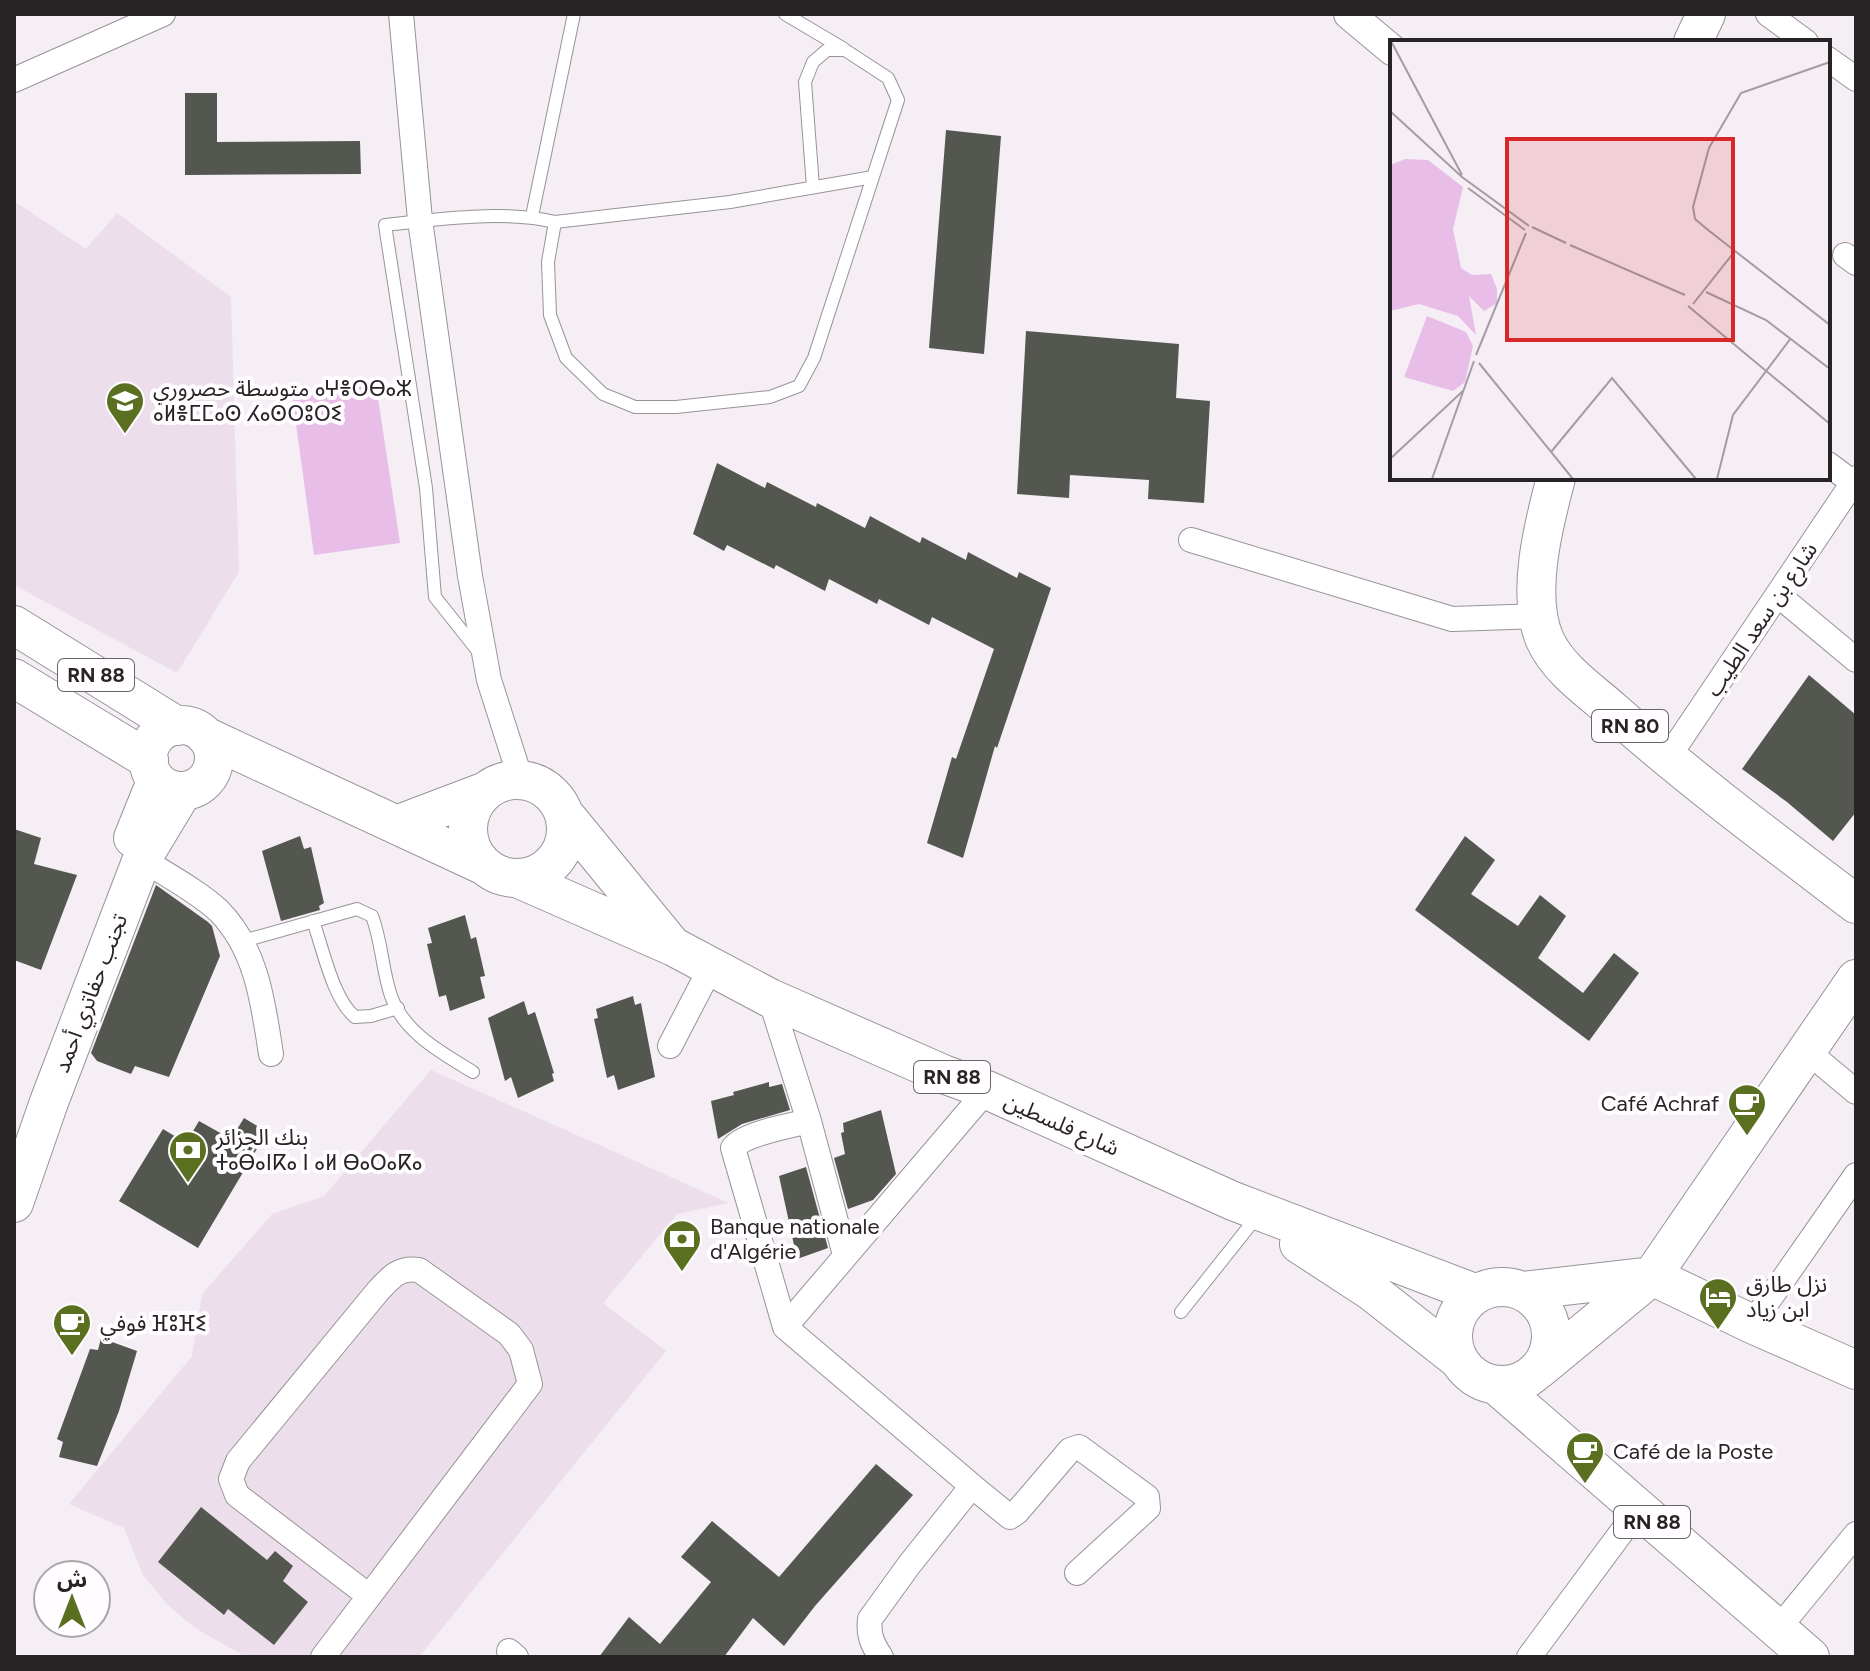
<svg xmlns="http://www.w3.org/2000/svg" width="1870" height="1671" font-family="Figtree,'Noto Sans Arabic','Noto Sans Tifinagh',sans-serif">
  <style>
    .built { fill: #ecdfeb }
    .green { fill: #e8bde8 }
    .building { fill: #545750 }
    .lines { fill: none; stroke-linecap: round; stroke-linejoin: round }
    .service-casing { stroke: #989398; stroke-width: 14 }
    .minor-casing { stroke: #989398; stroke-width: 26 }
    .tertiary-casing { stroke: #989398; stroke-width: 32 }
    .primary-casing { stroke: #989398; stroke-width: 40 }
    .service { stroke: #fff; stroke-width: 12 }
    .minor { stroke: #fff; stroke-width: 24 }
    .tertiary { stroke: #fff; stroke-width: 30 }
    .primary { stroke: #fff; stroke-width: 38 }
    .labels { text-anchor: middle; stroke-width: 8; stroke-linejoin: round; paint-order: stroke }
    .shield { fill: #fffdff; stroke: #686567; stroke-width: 2 }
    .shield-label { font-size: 20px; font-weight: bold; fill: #272426 }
    .poi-label { font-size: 22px; fill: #272426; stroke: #fffdff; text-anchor: start }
    .street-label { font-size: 22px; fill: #272426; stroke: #fffdff }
    .inset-road { fill: none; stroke: #a39da2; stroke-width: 2 }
    .view { fill: #d62828; fill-opacity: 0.15; stroke: #d62828; stroke-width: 4 }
    .inset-edge { fill: none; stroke: #272426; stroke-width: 4 }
  </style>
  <rect width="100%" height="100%" fill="#f5eef5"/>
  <path class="built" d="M14,201l72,48 31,-36 114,84 8,275 -62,101 -163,-88z
    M431,1070l298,133 -52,11 -74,89 63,48 -247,306h-173l-51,-29 -28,-24 -24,-29 -19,-47 -55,-24 123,-148 10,-62 70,-80 52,-18z"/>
  <path class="green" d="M376,385l24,158 -86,12 -22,-160z"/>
  <path class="building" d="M185,93h32v49l143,-1 1,33 -176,1z
    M946,130l55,6 -17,218 -55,-6z
    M1026,331l153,13 -3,54 34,3 -6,102 -56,-4 1,-19 -79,-5 -1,23 -52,-4z
    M717,463l48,25 2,-6 49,25 1,-4 48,25 5,-12 50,27 2,-6 44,23 2,-8 49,26 2,-6 32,16 -54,160 -2,-2 -32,112 -36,-15 25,-86 4,2 38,-110 -62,-32 -3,8 -50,-26 -2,5 -48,-25 -4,12 -49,-26 -2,4 -47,-24 -3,6 -31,-17z
    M1809,675l47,40v97l-23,29 -46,-39 -45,-33z
    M14,829l27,9 -7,26 43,11 -36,95 -27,-10z
    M300,836l4,13 7,-2 13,56 -5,3 1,4 -39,11 -19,-70z
    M1465,836l30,24 -24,34 47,32 22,-31 26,21 -28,42 45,35 31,-40 25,20 -50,68 -174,-131z
    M156,885l52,37 4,4 8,30 -51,121 -34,-11 -4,8 -34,-13 -6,-8z
    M465,915l6,24 5,-2 9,39 -5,1 5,21 -35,13 -4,-16 -7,2 -12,-53 5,-1 -4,-15z
    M633,996l2,9 6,-2 14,74 -37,13 -4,-15 -7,3 -13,-59 4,-1 -2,-9z
    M524,1001l4,14 7,-3 19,61 -2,1 2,7 -36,17 -7,-21 -6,4 -17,-63z
    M769,1082v5l13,-3 8,26 -48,14 -24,15 -7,-38 23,-6 -1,-3z
    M881,1110l15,64 -23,26 -25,9 -14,-51 11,-4 -4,-21 3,-1 -1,-9z
    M244,1118l23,14 -69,116 -79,-47 44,-72 23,14 13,-22 32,18z
    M806,1167l22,81 -31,11 -18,-83z
    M101,1338l36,13 -18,60 -22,55 -38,-9 4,-15 -6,-3 33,-90 8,1z
    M876,1464l37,31 -98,111 -31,40 -31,-28 -29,39h-125l30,-40 31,27 51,-62 -30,-25 31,-36 67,56z
    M201,1507l66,53 8,-9 18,15 -10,15 25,21 -34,43 -46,-36 -4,6 -66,-53z"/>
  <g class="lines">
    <g class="service-casing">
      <path id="service" d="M785,14l59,35
        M532,216l42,-202
        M555,222l-7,40 2,53 16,43 37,36 32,13h41l94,-10 29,-11 15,-28 84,-258 -10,-22 -43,-28h-18l-14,12 -8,20 8,105
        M477,650l-42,-53 -9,-109 -41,-263c50,-6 122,-15 170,-3l175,-20 143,-25
        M313,921c10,28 20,78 42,96l16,-1 27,-8
        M243,941l114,-32 15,7c10,26 10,54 19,80 13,37 51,57 82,76
        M1181,1312l78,-98"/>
    </g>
    <g class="minor-casing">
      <path id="minor" d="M401,14l19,206 50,356 19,104 32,100
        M1768,14l38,28
        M1828,59l28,20
        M14,80l149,-66
        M1845,255l11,8
        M1828,464l28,21
        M1191,540l261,79 86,-3
        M1778,595l78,65
        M1667,759l189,-281
        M142,859c23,15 57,33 77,52 38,39 44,91 52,143
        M770,998l39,123 36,134
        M670,1046l41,-79
        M1807,1051l49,41
        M809,1121c-19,5 -64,12 -76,27l52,179 187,159 -63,79 -39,54c-2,15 2,25 11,38
        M1752,1324l104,-149
        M785,1327l202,-237
        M972,1486l38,31 7,-5 53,-62 9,-3 68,50 1,11 -71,65
        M1777,1630l79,-96
        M509,1651l7,6
        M323,1657l207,-273 -9,-34 -12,-16 -90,-64c-20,-3 -28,7 -41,21l-140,170 -7,18 6,16 132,101
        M1529,1657l109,-147"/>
    </g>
    <g class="tertiary-casing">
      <path id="tertiary" d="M1349,14l43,36"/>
    </g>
    <g class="primary-casing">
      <path id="primary" d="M1693,42l13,-28
        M1556,478c-12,45 -31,117 -11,162 14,30 43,49 67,70 78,69 161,131 244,194
        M14,625l163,101
        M14,678l135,82
        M148 758a33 33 0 1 1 66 0a33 33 0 1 1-66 0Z
        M205,736l280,130
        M468 829a49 49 0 1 1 98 0a49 49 0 1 1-98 0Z
        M565,815l104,127
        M399,824l87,-33
        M133,838l23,-57
        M517,878l157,69 96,51 173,76 44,16 246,111 244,93
        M14,1203l35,-101 93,-243 41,-68
        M1299,1244l72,47 88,69
        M1652,1276l100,48 104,46
        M1453 1336a49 49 0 1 1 98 0a49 49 0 1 1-98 0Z
        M1522,1291l130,-15
        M1538,1370l114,-94 204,-297
        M1496,1385l314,272"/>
    </g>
    <use href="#service" class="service"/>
    <use href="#minor" class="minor"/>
    <use href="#tertiary" class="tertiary"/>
    <use href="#primary" class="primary"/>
  </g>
  <defs>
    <g id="school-pin" transform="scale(2)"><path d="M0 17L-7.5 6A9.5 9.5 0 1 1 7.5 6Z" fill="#5a7020" stroke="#fffdff"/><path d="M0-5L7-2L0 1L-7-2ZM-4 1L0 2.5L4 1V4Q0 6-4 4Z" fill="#fff"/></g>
    <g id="cafe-pin" transform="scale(2)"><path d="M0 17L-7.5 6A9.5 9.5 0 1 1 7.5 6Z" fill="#5a7020" stroke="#fffdff"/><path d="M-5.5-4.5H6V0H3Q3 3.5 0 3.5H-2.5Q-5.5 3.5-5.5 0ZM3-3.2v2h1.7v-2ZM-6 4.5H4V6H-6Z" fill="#fff"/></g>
    <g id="bank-pin" transform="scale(2)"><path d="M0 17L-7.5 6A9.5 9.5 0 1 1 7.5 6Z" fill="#5a7020" stroke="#fffdff"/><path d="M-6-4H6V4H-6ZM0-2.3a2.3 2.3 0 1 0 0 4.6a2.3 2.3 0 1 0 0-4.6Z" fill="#fff"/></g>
    <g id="hotel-pin" transform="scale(2)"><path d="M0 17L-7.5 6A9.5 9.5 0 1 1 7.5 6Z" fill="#5a7020" stroke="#fffdff"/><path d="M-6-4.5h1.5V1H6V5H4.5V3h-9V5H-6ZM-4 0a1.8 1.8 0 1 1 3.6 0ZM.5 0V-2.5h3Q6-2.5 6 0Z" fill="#fff"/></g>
  </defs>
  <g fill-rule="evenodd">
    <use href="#school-pin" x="125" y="401"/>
    <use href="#cafe-pin" x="1747" y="1103"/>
    <use href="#bank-pin" x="188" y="1150"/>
    <use href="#bank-pin" x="682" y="1239"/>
    <use href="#hotel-pin" x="1718" y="1297"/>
    <use href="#cafe-pin" x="72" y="1323"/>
    <use href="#cafe-pin" x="1585" y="1451"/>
  </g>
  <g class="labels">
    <g class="shield">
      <rect x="58" y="659" width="76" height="32" rx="6"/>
      <rect x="1592" y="710" width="76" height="32" rx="6"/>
      <rect x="914" y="1061" width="76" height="32" rx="6"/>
      <rect x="1614" y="1506" width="76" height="32" rx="6"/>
    </g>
    <g class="shield-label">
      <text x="96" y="682">RN 88</text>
      <text x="1630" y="733">RN 80</text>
      <text x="952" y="1084">RN 88</text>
      <text x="1652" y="1529">RN 88</text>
    </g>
    <g class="poi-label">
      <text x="153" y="396">متوسطة حصروري ⴰⵖⴻⵔⴱⴰⵣ<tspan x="153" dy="25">ⴰⵍⴻⵎⵎⴰⵙ ⵃⴰⵙⵔⵓⵔⵉ</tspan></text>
      <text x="1719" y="1111" text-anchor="end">Café Achraf</text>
      <text x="216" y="1145">بنك الجزائر<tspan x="216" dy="25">ⵜⴰⴱⴰⵏⴽⴰ ⵏ ⴰⵍ ⴱⴰⵔⴰⴽⴰ</tspan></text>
      <text x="710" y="1234">Banque nationale<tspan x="710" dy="25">d'Algérie</tspan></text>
      <text x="1746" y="1292">نزل طارق<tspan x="1746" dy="25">ابن زياد</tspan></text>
      <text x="100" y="1331">فوفي ⴼⵓⴼⵉ</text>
      <text x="1613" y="1459">Café de la Poste</text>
    </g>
    <g class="street-label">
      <text transform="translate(1761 619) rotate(-56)" y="8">شارع بن سعد الطيب</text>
      <text transform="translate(90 993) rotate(-69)" y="8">تجنب حفاتري أحمد</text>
      <text transform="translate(1062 1124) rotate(24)" y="8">شارع فلسطين</text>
    </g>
  </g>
  <g transform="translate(1390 40)">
    <rect width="440" height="440" fill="#f5eef5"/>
    <path d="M15,119l23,1 35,27 -10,42 8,39 11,7 19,-1 6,15v14l-13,8 -15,-15 7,39 -18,-19 -39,-12 -29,7v-146zM37,276l39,16 7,14 -8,36 -12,9 -49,-14z" fill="#e8bde8"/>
    <path class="inset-road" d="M1,1l71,134M440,22l-89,31 -32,55 -16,59 2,12 13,11 122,95M0,71l72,66 67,49M78,148l57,42M142,187l34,16M180,205l115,50M316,252l60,28 64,49M303,264l42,-53M298,266l142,118M86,315l50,-122M89,323l94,116M161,412l61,-74 84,101M0,419l74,-69M42,439l42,-118M327,439l16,-64 58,-77"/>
    <path class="view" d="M117,99h226v201h-226z"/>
    <rect width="440" height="440" class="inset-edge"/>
  </g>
  <rect width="1870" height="1671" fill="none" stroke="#272426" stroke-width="32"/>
  <g transform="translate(72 1599)"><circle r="38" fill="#fffdff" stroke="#a9a6a8" stroke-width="2"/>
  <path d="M0-6L14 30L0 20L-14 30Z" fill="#5a7020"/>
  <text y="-12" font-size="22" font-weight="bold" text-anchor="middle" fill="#272426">ش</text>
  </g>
</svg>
